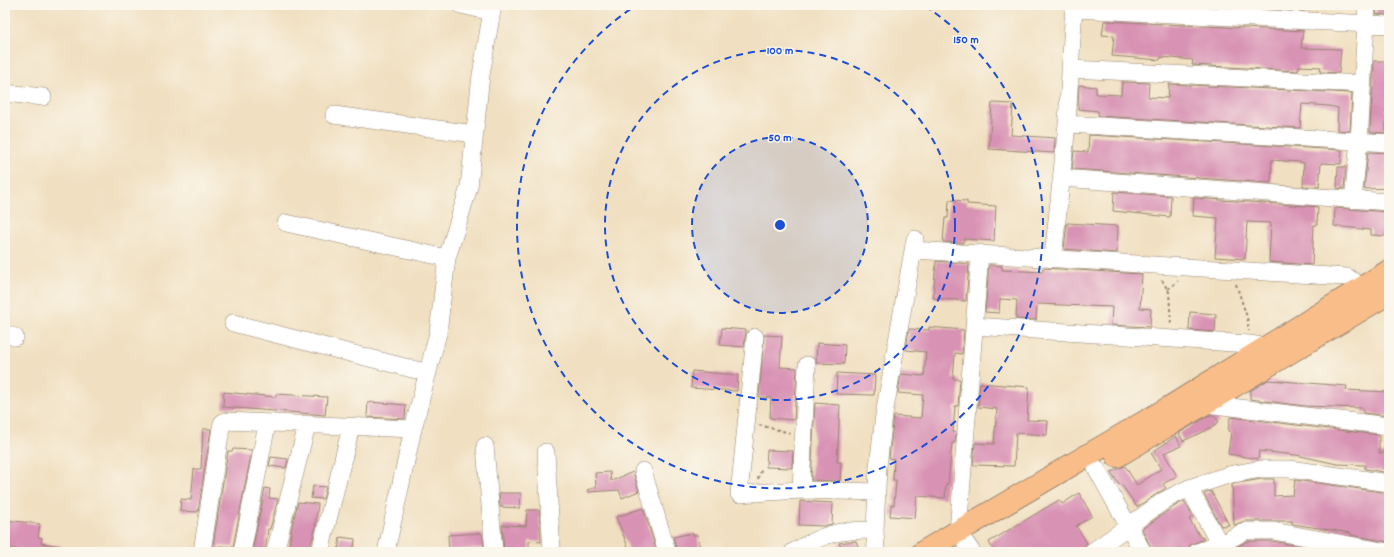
<svg xmlns="http://www.w3.org/2000/svg" width="1394" height="557" font-family="Dekko,sans-serif">
  <style>
    .building { fill: #d892b4 }
    .lines { fill: none; stroke-linecap: round; stroke-linejoin: round }
    .minor-casing { stroke: #96846f; stroke-width: 18 }
    .major-casing { stroke: #96846f; stroke-width: 24 }
    .path { stroke: #96846f; stroke-width: 2; stroke-dasharray: 3 3; stroke-linecap: butt }
    .minor { stroke: #fff; stroke-width: 17 }
    .major { stroke: #f9bd89; stroke-width: 22 }
    .ring { fill: none; stroke: #1d4ed8; stroke-width: 2; stroke-dasharray: 7 5 }
    .centre { fill: #1d4ed8; stroke: #fbf7ec; stroke-width: 2 }
    .ring-label { font-size: 12px; text-anchor: middle; font-weight: bold; fill: #1d4ed8; stroke: #fbf7ec; stroke-width: 3; stroke-linejoin: round; paint-order: stroke }
  </style>
  <rect width="100%" height="100%" fill="#fbf7ec"/>
  <filter id="ink" filterUnits="userSpaceOnUse"><feTurbulence type="fractalNoise" baseFrequency=".025" numOctaves="2"/><feDisplacementMap in="SourceGraphic" scale="8" xChannelSelector="R" yChannelSelector="G"/><feConvolveMatrix kernelMatrix="1 2 1 2 8 2 1 2 1" color-interpolation-filters="sRGB"/></filter>
  <filter id="wash" filterUnits="userSpaceOnUse"><feTurbulence type="fractalNoise" baseFrequency=".012" numOctaves="4" result="noise"/><feDisplacementMap in="SourceGraphic" scale="16" xChannelSelector="R" yChannelSelector="G"/><feGaussianBlur stdDeviation="0.9" result="paint"/><feColorMatrix in="noise" values="0 0 0 0 0 0 0 0 0 0 0 0 0 0 0 0 0 1.4 0 .05"/><feComposite in="paint" operator="in"/></filter>
  <g filter="url(#wash)">
    <rect width="100%" height="100%" fill="#f0dfc0"/>
    <g id="blocks">
      <path class="building" d="M1210,5h34v3z
        M1278,5h27l-1,6 -26,-2z
        M1377,5h12v10l-13,-1z
        M1104,21l199,10 -2,17 40,1 -2,24 -19,-1 1,-5 -22,-1 -1,5 -106,-6 1,-5 -32,-3 -1,3 -48,-4 2,-20 -12,-1z
        M1374,61h15v48h-3v24l-16,-1z
        M1122,82l27,1 -1,14 20,1 1,-14 183,9 -2,38 -13,-1 1,-22 -9,-2 -27,-2 -2,24 -202,-12v-5l-20,-2 1,-24 17,2v7l25,1z
        M992,103l21,1 -2,31 44,3 -1,15 -65,-4z
        M1089,135l253,15 -1,14 -20,-1 -2,24 -16,-1 1,-23 -5,-1 -27,-2 -1,23 -199,-14 2,-18 14,1z
        M1368,152l20,1 -1,15h2v20l-25,1z
        M1338,167h8l-2,22 -7,-1z
        M1114,192l57,4 -1,21 -57,-6z
        M1194,198l124,9 -1,18h-3l-2,40 -43,-3 2,-39 -24,-1 -2,37 -30,-2 3,-39 -25,-2z
        M949,200l18,1v3l29,2 -2,35 -30,-2 -1,4 -20,-1 2,-24h3z
        M1335,208l53,4 -2,24 -15,-1v-5l-37,-4z
        M1067,223l51,3 -1,27 -53,-4z
        M936,261l33,3 -3,37 -33,-3z
        M989,265l13,1v4l40,2 1,-4 99,6 -2,34 11,1 -1,18 -39,-2 1,-18 -75,-3 -1,16 -20,-1 1,-19 -17,-1 -1,14 -14,-1z
        M1190,312l26,2 -1,18 -26,-2z
        M929,327l35,3 -2,24 -7,-1 -2,26h7l-2,27h-3l-2,26 3,1 -1,10h-3l-4,41h-2l-1,14 -28,-2 -2,22 -25,-2 1,-11h3l2,-25h-3l1,-21 -5,-1 5,-42 27,2 2,-23 -25,-2 3,-19 23,2 2,-24 -20,-2 3,-21 20,1z
        M722,328l24,2 -2,17 -24,-2z
        M764,335l18,1 -2,31 17,1 -3,52 -24,-2 1,-20 -12,-1z
        M817,343l28,2 -1,19 -28,-1z
        M692,371l46,4 -1,16 -46,-3z
        M837,373l38,2 -1,20 -38,-1z
        M1268,380l79,6 -1,4 43,2v24l-26,-3v-5l-58,-2 -55,-7v-8z
        M980,383l49,4 -2,33 21,1 -1,14 -31,-2 -2,33 -41,-1 2,-22 19,1 3,-35 -19,-2z
        M224,392l52,5v-3l51,3 -2,18 -102,-8z
        M368,402l38,3 -1,14 -38,-2z
        M815,403l25,2 -3,57h4l-1,19 -29,-1z
        M1210,415h4l5,7 -14,9 -22,10 -4,-8z
        M1230,417l149,18v18h10v20l-24,-4v-4l-28,-1 -41,-9 -37,-4 -1,8 -30,-5 3,-22 -3,-1z
        M203,429h8l-13,83 -18,-1 1,-12 10,1 3,-31h7z
        M1176,436l5,10 -17,7 13,23 -14,8 3,4 -29,19 -16,-23 -2,1 -8,-13 14,-6 12,19 24,-16 -10,-16z
        M233,449l19,1 -19,97 -14,-1v6h-7l16,-101h4z
        M767,450l26,1 -1,17 -26,-1z
        M271,457l17,2 -2,9 -17,-2z
        M610,472l1,9 22,-9 6,19 -17,7 -3,-8 -31,2 -1,-2 9,-3 -1,-14z
        M1262,479h12v17l19,-1 2,-15 94,13 -3,25 3,1v23l-38,-7v-2l-59,-9v-3h-47l-11,4 -2,-41z
        M313,486l13,1 -3,12 -12,-1z
        M265,488l5,1 -1,9 9,1 -8,30h-2l-3,23h-13z
        M1211,491l18,34 -8,1 -17,-32z
        M499,493h22l-1,15 -20,-1z
        M1079,493l13,23 -16,10 11,17 -4,5 -7,4h-82l-5,-10 70,-42 3,4z
        M800,501l33,2 -1,21 -8,2 -25,-1z
        M1184,501l9,16 -4,2 12,19 1,-1 2,2 -14,6 -3,7h-4l-3,-4 -6,4h-21l-11,-23 28,-20z
        M298,502l20,2 -3,25 -6,23h-21l4,-26z
        M643,508l14,44h-27l-14,-35z
        M527,510h12l2,32 -12,-1v11h-25l-2,-27 24,1z
        M5,520l35,4 -2,13 4,1 -1,5 20,3v6h-40v-2l-16,-2z
        M482,533l2,15 -35,2 -1,-15z
        M692,533l1,2h5l2,17h-11l-1,-4 -11,3 -4,-14z
        M340,537l15,2 -1,9h-3v4h-13z
        M856,541l4,11h-17l-4,-9z
        M1248,541h24l60,11h-98l-1,-3z"/>
    </g>
  </g>
  <g filter="url(#ink)">
    <use href="#blocks" fill-opacity="0" stroke="#96846f" stroke-width="1"/>
    <g class="lines">
      <g class="minor-casing">
        <path id="minor" d="M461,5l31,7
          M1074,9l315,16
          M1072,69l290,15
          M5,93l38,4
          M334,115l140,19
          M1067,124l322,19
          M1062,178l327,24
          M1353,200l6,-59 8,-136
          M286,223l161,35
          M913,250l434,27 15,10
          M1053,258l14,-134 7,-119
          M233,323l195,50
          M975,326l274,18 19,3
          M5,334l10,3
          M755,337l-16,157 62,-4 76,2
          M1206,404l183,22
          M485,446l9,106
          M546,452l6,100
          M1096,468l47,84
          M643,471l24,81
          M1189,488l35,64
          M801,490l6,-125
          M875,530l3,-63 6,-52 31,-176
          M202,552l19,-124 1,-5 3,-2 188,8
          M242,552l25,-128
          M275,552l32,-127
          M320,552l31,-125
          M386,552l27,-123 25,-96 9,-75 22,-71 12,-112 12,-70
          M793,552c32,-19 45,-22 82,-22l1,22
          M972,552l-14,-20 22,-279
          M1092,552l73,-52 24,-12 39,-13 33,-6h28l100,14
          M1197,552l24,-8 24,-13h28l115,21"/>
      </g>
      <g class="major-casing">
        <path id="major" d="M1117,456l272,-163
          M923,552l247,-145 219,-136"/>
      </g>
      <path class="path" d="M1162,280l7,12 2,33
        M1236,284l11,33 2,14
        M1168,289l10,-8
        M759,425l31,8
        M758,479l4,-11"/>
      <use href="#minor" class="minor"/>
      <use href="#major" class="major"/>
    </g>
  </g>
  <circle cx="780" cy="225" r="88" fill="#1d4ed8" fill-opacity=".12"/>
  <g class="ring">
    <circle cx="780" cy="225" r="88"/>
    <circle cx="780" cy="225" r="175"/>
    <path d="M925 6A263 263 0 1 1 635 6"/>
  </g>
  <circle cx="780" cy="225" r="6" class="centre"/>
  <g class="ring-label">
    <text x="966" y="43">150 m</text>
    <text x="780" y="54">100 m</text>
    <text x="780" y="141">50 m</text>
  </g>
  <rect width="1394" height="557" fill="none" stroke="#fbf7ec" stroke-width="20"/>
</svg>
